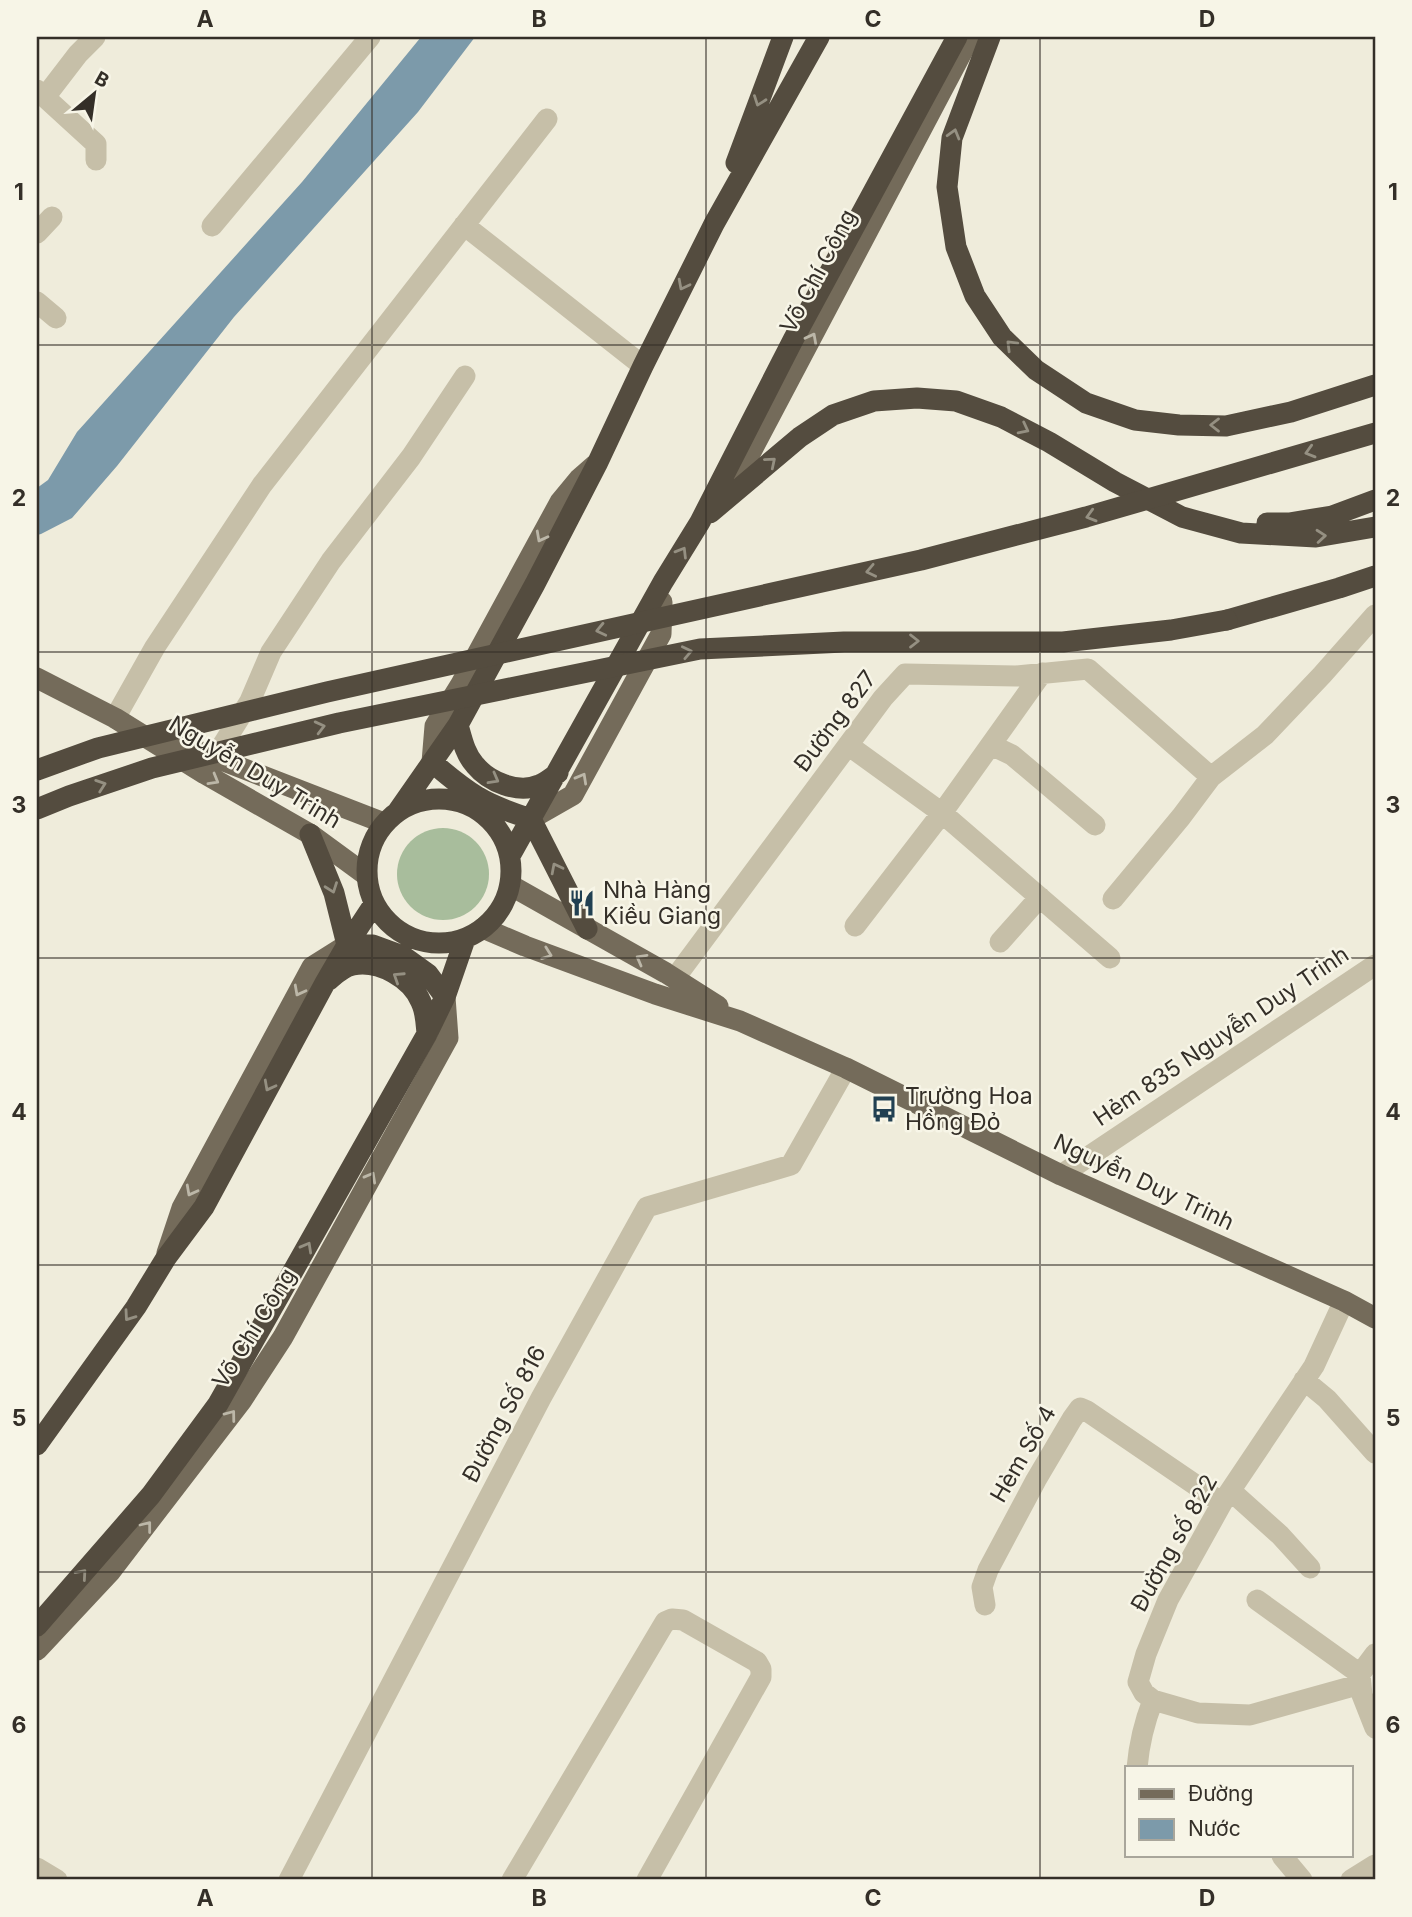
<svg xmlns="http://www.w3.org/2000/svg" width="1412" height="1917" font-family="Inter,sans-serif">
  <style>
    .green { fill: #a8bd9c }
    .water { fill: #7c9aaa }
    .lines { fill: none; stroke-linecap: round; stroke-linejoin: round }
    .minor { stroke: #c6bfa8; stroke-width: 21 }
    .major { stroke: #746b5a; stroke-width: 21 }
    .highway { stroke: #544c3f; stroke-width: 21 }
    .highway-bridge { stroke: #544c3f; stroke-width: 21 }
    .oneway { stroke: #959082 }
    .oneway2 { stroke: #bcb7a8 }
    .grid { fill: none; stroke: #342f28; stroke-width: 2; stroke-opacity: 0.55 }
    .labels { text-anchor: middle; stroke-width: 5; stroke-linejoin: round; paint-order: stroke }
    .street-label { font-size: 23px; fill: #342f28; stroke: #f7f5e7 }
    .poi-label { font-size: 23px; fill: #342f28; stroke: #f7f5e7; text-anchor: start }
    .neatline { fill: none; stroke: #342f28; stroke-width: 2.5 }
    .grid-label { font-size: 23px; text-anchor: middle; font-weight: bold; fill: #342f28 }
  </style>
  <rect width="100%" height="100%" fill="#efecdb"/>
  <path class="green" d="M397 874a46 46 0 1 1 92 0a46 46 0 1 1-92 0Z"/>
  <path class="water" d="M421,37h54l-57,75 -184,205 -117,149 -45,52 -31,16 -4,1v-47l11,-8 29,-48 225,-250z"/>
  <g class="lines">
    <path class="minor" d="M37,90l59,54v16
      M45,97l33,-43 17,-17
      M464,225l179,141
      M212,226l158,-189
      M37,233l15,-16
      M37,302l19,16
      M115,718l40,-71 107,-162 285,-366
      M848,745l94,68 168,145
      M991,745l21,10 83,70
      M215,757l35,-56 21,-49 60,-91 80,-104 54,-81
      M1113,899l68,-82 30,-40 54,-42 57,-60 53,-60
      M855,926l87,-113 100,-140
      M1000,942l40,-45
      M675,978l208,-280 22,-24 111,2 72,-7 123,108
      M1061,1175l314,-210
      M1344,1301l-30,65 -92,137 -54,97 -22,54 -8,28 6,11 9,7 45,13 52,2 111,-31
      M1304,1380l23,19 48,54
      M1231,1491l49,44 30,33
      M1257,1600l103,74
      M985,1605l-3,-18 6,-17 48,-90 36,-61 8,-11 7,3 135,92
      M1375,1654l-15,20 2,21 13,33
      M1137,1768c2,-24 7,-45 16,-68
      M1282,1856l20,24
      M37,1868l20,12
      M289,1880l252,-482 106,-191 144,-42 55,-97
      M512,1880l153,-258 7,-3 11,1 74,42 4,7v8l-114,203
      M1351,1880l24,-15"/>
    <path class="major" d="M717,501l25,-32 228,-432
      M37,678l78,40 90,56 105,60 56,41
      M162,737l222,86
      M432,762l3,-36 26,-42 99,-182 19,-23 16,-14
      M531,819l42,-24 88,-161 1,-32
      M510,885l156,88 52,33
      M483,928l42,18 130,48 85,27 106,47 215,107 283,126 31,17
      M167,1253l15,-45 130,-241 35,-22
      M37,1650l73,-78 132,-172 41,-63 165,-299 -3,-41"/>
    <path class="highway" d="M990,37l-38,101 -5,49 9,60 19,49 27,41 34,33 50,33 49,17 44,5 47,1 65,-14 84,-27
      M736,163l47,-126
      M710,513l90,-76 33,-22 41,-14 43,-3 39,3 45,16 48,25 66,40 67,35 59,16 75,4 59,-10
      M1267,523h22l43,-7 43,-16
      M1227,620l112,-32 36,-12
      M458,725c4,14 7,29 17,40 14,17 43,29 64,20 6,-2 13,-8 19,-12
      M432,762c15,13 29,25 46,35 16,10 35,16 53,22l56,110
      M367 871a72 72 0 1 1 144 0a72 72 0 1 1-144 0Z
      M398,811l60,-86 77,-141 62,-120 46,-98 71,-142 105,-187
      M310,834l24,59 13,52
      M510,856l153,-274 37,-60 93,-182 164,-303
      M347,945h26l30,11 25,18 17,23
      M329,980c7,-6 14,-13 24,-15 26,-5 58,13 68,37 5,10 5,21 6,32
      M37,1445l99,-138 30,-49 38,-51 121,-224 22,-38 27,-41
      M37,1626l114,-131 67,-91 209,-370 18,-37 20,-58"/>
    <path class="highway-bridge" d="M37,770l61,-22 229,-56 594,-132 165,-43 289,-84
      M37,809l32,-13 83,-28 187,-45 361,-74 144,-7h219l108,-12 56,-10"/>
  </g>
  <defs><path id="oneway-chevron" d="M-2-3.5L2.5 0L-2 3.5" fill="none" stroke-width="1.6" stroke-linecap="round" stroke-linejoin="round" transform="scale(1.75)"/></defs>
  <g class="oneway">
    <use href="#oneway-chevron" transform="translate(759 101) rotate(110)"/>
    <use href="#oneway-chevron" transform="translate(954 134) rotate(-74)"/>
    <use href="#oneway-chevron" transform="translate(683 285) rotate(117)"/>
    <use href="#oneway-chevron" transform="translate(1011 345) rotate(-135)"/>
    <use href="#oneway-chevron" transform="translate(1215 425) rotate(180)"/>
    <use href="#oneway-chevron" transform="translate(1024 429) rotate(27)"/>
    <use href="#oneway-chevron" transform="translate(1310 452) rotate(164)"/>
    <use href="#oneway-chevron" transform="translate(771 462) rotate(-40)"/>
    <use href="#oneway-chevron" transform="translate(1091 516) rotate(164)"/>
    <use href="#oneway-chevron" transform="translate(1321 536) rotate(-5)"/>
    <use href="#oneway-chevron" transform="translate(682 552) rotate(-59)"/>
    <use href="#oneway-chevron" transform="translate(871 571) rotate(168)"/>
    <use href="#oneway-chevron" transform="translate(601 630) rotate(167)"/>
    <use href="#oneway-chevron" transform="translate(914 641)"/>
    <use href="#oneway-chevron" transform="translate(687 652) rotate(-12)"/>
    <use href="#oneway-chevron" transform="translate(320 727) rotate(-14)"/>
    <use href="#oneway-chevron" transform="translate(494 779) rotate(29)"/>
    <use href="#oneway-chevron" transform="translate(101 785) rotate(-19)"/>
    <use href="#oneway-chevron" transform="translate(556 868) rotate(-117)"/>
    <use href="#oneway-chevron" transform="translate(332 888) rotate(70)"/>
    <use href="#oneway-chevron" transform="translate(398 977) rotate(-147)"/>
    <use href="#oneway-chevron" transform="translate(269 1086) rotate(118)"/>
    <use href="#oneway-chevron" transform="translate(307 1247) rotate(-61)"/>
    <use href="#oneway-chevron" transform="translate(129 1316) rotate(125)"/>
    <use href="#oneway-chevron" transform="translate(82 1574) rotate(-49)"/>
  </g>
  <g class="oneway2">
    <use href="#oneway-chevron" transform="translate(812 338) rotate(-62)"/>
    <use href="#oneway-chevron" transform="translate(541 537) rotate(118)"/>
    <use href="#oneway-chevron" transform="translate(582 778) rotate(-61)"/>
    <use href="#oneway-chevron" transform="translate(214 780) rotate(30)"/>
    <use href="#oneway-chevron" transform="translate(547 954) rotate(20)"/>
    <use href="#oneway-chevron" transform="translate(641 959) rotate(-151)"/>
    <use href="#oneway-chevron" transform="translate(299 991) rotate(118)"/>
    <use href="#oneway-chevron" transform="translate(371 1177) rotate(-61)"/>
    <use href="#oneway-chevron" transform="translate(191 1191) rotate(118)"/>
    <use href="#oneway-chevron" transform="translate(231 1415) rotate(-53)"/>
    <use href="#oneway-chevron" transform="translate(147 1526) rotate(-52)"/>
  </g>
  <path class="grid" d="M372,37v1843M706,37v1843M1040,37v1843M37,345h1338M37,652h1338M37,958h1338M37,1265h1338M37,1572h1338"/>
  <defs>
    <g id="restaurant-bare" transform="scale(2.1)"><path d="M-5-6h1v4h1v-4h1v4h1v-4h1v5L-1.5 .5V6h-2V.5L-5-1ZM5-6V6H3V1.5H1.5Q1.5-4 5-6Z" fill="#214052" stroke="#f7f5e7" stroke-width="2.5" paint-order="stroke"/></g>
    <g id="bus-bare" transform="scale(2.1)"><path d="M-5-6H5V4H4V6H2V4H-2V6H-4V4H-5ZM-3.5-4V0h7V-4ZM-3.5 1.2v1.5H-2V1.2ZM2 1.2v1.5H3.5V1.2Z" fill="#214052" stroke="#f7f5e7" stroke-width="2.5" paint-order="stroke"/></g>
  </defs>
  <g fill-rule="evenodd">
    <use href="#restaurant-bare" x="582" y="903"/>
    <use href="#bus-bare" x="884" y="1109"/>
  </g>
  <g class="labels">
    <g class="street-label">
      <text transform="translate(818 271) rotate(-62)" y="8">Võ Chí Công</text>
      <text transform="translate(835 721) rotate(-53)" y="8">Đường 827</text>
      <text transform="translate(255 772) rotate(31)" y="8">Nguyễn Duy Trinh</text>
      <text transform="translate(1221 1036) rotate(-34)" y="8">Hẻm 835 Nguyễn Duy Trinh</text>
      <text transform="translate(1144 1182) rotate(25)" y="8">Nguyễn Duy Trinh</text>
      <text transform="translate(254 1328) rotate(-58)" y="8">Võ Chí Công</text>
      <text transform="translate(504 1414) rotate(-62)" y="8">Đường Số 816</text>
      <text transform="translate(1023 1454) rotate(-60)" y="8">Hèm Số 4</text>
      <text transform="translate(1174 1543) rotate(-61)" y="8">Đường số 822</text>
    </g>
    <g class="poi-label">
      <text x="603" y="898">Nhà Hàng<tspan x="603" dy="26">Kiều Giang</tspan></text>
      <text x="905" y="1104">Trường Hoa<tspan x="905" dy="26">Hồng Đỏ</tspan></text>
    </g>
  </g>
  <rect width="1412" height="1917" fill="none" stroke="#f7f5e7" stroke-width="77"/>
  <rect x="1125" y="1766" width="228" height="91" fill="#f7f5e7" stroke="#a9a69b" stroke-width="2"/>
  <rect x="1139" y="1789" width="35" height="10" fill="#746b5a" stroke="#a9a69b" stroke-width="2"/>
  <text x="1188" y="1801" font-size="21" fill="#342f28">Đường</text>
  <rect x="1139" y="1819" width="35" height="21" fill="#7c9aaa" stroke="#a9a69b" stroke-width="2"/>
  <text x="1188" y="1836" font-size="21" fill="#342f28">Nước</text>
  <g transform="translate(94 94) rotate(29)" stroke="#f7f5e7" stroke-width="5" paint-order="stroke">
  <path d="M0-5L12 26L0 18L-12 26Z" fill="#342f28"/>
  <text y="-10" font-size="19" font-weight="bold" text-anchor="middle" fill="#342f28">B</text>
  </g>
  <rect x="38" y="38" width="1336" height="1840" class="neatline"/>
  <g class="grid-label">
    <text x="205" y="27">A</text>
    <text x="539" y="27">B</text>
    <text x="873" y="27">C</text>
    <text x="1207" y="27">D</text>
    <text x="19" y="200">1</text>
    <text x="1393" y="200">1</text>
    <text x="19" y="506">2</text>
    <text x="1393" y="506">2</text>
    <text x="19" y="813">3</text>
    <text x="1393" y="813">3</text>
    <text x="19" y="1120">4</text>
    <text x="1393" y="1120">4</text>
    <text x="19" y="1426">5</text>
    <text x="1393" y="1426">5</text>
    <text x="19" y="1733">6</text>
    <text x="1393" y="1733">6</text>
    <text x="205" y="1906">A</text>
    <text x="539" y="1906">B</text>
    <text x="873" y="1906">C</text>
    <text x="1207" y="1906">D</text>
  </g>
</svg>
